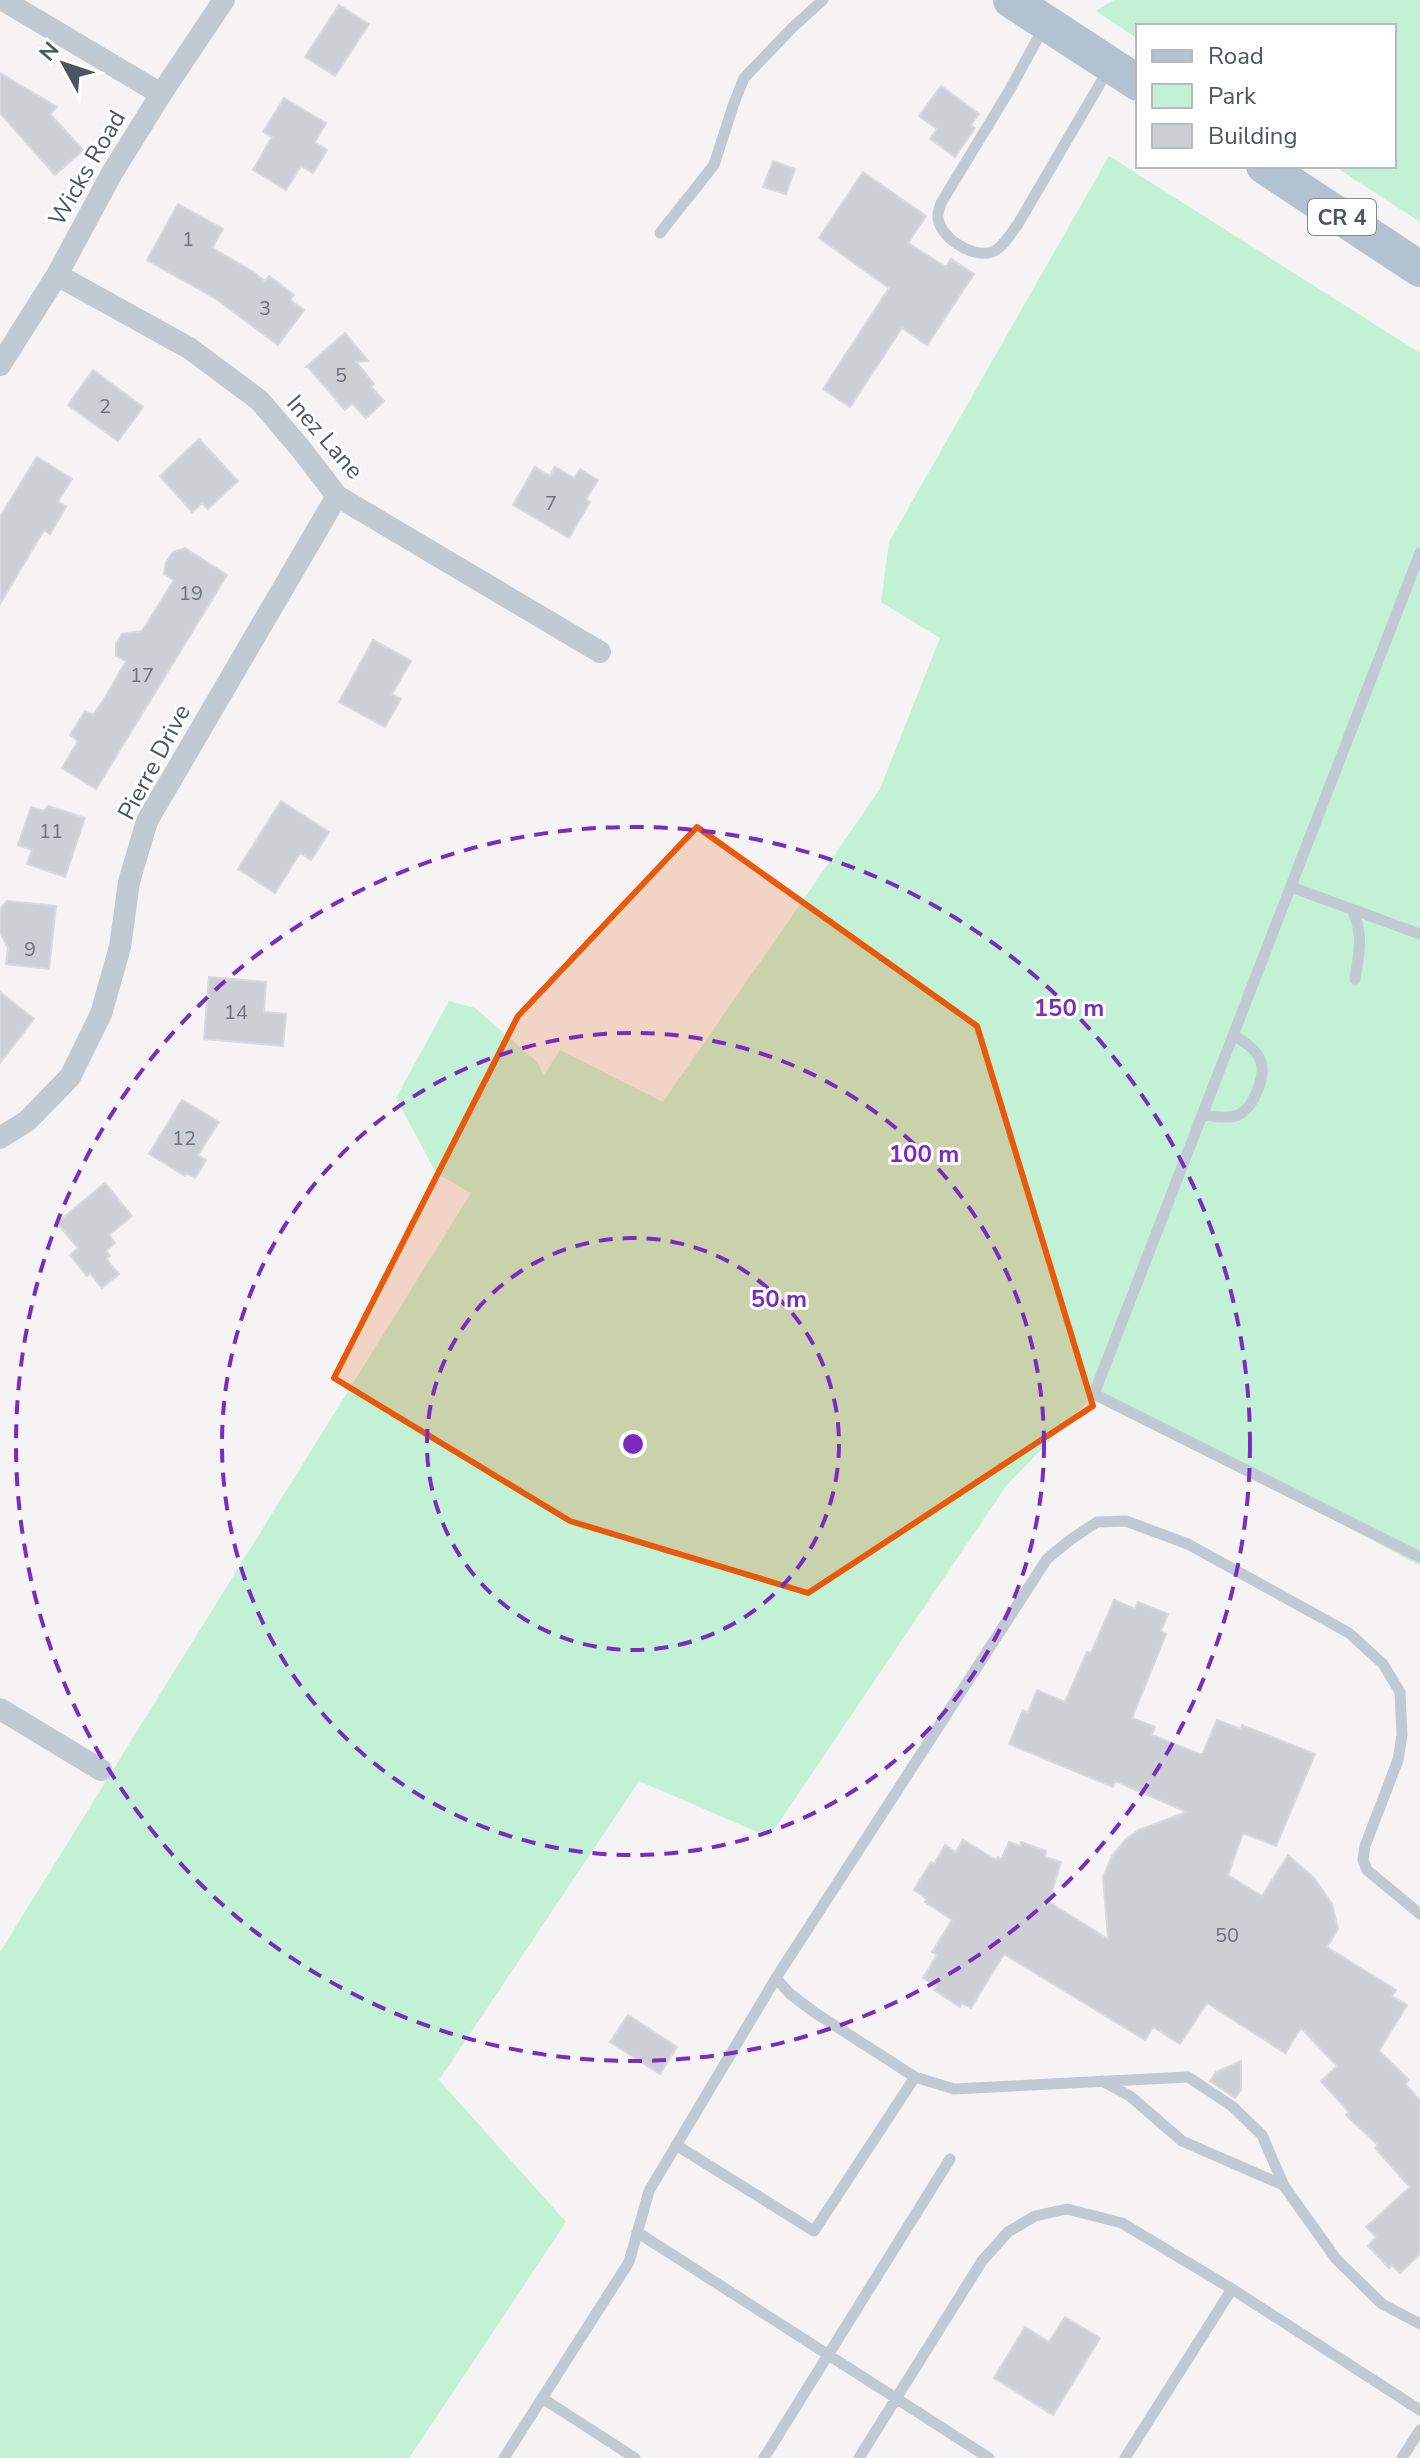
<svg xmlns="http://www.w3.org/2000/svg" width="1420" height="2458" font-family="'Nunito Sans',sans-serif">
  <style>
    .green { fill: #c3f1d5 }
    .building { fill: #cdcfd5; stroke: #d7d9de; stroke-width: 2 }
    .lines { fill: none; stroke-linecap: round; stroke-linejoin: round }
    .service { stroke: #c1cad2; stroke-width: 11 }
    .minor { stroke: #c1cad2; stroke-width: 22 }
    .primary { stroke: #b3c2d1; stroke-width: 36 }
    .marked { fill: #e8590c; fill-opacity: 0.2; stroke: #e8590c; stroke-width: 6; stroke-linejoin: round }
    .ring { fill: none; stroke: #7b2cbf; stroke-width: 4; stroke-dasharray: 14 10 }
    .labels { text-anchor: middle; stroke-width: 6; stroke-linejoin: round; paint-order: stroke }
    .number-label { font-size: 20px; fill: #6b747e }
    .shield { fill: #fff; stroke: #808990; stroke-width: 2 }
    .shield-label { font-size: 22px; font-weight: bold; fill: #4a5661 }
    .street-label { font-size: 24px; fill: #4a5661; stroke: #fff }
    .centre { fill: #7b2cbf; stroke: #fff; stroke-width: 4 }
    .ring-label { font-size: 24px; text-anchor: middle; font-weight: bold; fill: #7b2cbf; stroke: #fff; stroke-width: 6; stroke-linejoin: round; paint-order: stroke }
  </style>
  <rect width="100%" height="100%" fill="#f5f3f3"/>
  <path class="green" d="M1114,0h306v222l-86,-56h60v-140h-256v13l-42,-28z
    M1109,156l311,197v1213l-192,-103 -136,-66 -86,89 -237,351 -130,-56 -200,299 127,142 -157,236h-409v-506l471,-759 -35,-20 -40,-75 53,-97 26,7 62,54 7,13 16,-25 103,52 217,-313 60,-151 -59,-36 8,-60z"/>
  <path class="building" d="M339,5l30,19 -34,52 -30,-19z
    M0,73l57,34 -7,7 33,36 -28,25 -55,-62z
    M941,86l38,28 -8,11 4,3 -20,29 -25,-18 7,-10 -18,-13z
    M284,98l42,25 -11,19 12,8 -14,23 -12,-7 -15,24 -33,-20 19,-33 -9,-5z
    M773,161l22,8 -9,25 -23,-7z
    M863,172l63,44 -18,27 38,24 5,-8 23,15 -47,71 -25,-17 -52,79 -27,-18 66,-101 -70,-50z
    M178,204l45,25 -11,19 40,23 13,10 4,-5 25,19 -4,5 14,10 -26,35 -62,-46 -69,-39z
    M345,333l23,28 -12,1 18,22 -3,3 13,14 -18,17 -14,-15 -7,7 -37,-43h-2z
    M93,370l50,37 -25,34 -50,-36z
    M199,439l39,42 -30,28 -6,-6 -10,9 -32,-36z
    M37,457l35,22 -14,22 8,6 -16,27 -6,-4 -44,74v-87z
    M535,467l15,9 5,-9 19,11 6,-9 18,11 -12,19 4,3 -21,36 -56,-33z
    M185,548l42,27 -131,214 -34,-21 16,-27 -8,-6 15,-24 8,4 13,-19 20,-35 -10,-5v-12l6,-10 20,-3 32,-51 -10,-6 2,-12 7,-10z
    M373,640l38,21 -19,33 9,5 -16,28 -46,-25z
    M281,801l48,31 -18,28 -11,-7 -25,40 -37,-24z
    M48,806l37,12 -20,59 -38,-13 5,-14 -14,-5 13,-38 13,4z
    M7,901l49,5 -7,63 -43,-5 2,-16 -8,-16v-23z
    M209,977l57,5 -2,30 22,2 -3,32 -79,-7z
    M0,992l34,27 -34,44z
    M182,1100l37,22 -21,33 8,5 -11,18 -8,-5 -2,3 -36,-22z
    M105,1183l27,33 -23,19 6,8 -9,8 4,5 -4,3 13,15 -17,14 -12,-15 -3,3 -17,-21 8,-7 -21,-25z
    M1114,1600l21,9 3,-7 30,12 -7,17 5,3 -34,84 23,9 -3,8 50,20 15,-35 24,9 1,-4 73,29 -39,92 -33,-13 -15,42 34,21 26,-41 26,23 18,26 6,25 -11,18 69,43 -4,6 15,9 -28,46 30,29 -4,4 15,16v154l-20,19 -8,-8 -3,3 -21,-22 8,-9 -10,-10 44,-40 -35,-39 3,-3 -32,-30 3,-3 -28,-31 16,-15 -36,-38 -16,25 -78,-50 -27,41 -27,-17 -8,13 -141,-86 -33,54 -9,-5 -2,4 -26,-17 2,-4 -13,-8 14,-23 -5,-3 20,-32 -27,-18 2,-3 -13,-9 17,-28 3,2 11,-19 11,7 7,-12 33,20 2,-3 3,3 8,-18 11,4 1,-4 25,9 -1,6 16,5 -12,40 59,37 -5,-62 9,-21 14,-17 13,-9 48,-18 -72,-31 -2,6 -104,-43 14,-34 5,3 9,-23 28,12 22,-50 4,1z
    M628,2015l49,32 -17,27 -50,-32z
    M1241,2061v29l-6,8 -25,-17 6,-9z
    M1065,2317l35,21 -47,77 -59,-37 31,-51 24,15z"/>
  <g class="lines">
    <path class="service" d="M1044,27l-35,64 -68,112c-1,4 -3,8 -3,12 -1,21 34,44 54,37 11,-4 19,-19 26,-28l90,-154
      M660,233l54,-68 20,-62 10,-25 49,-51 30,-27
      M1420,553l-326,841 326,163
      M1291,887l129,47
      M1352,910c12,23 7,44 3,69
      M1202,1115c10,1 23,4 33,1 17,-4 31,-38 26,-54 -4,-13 -17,-20 -28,-27
      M1420,1914l-53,-44 -4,-10 2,-14 33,-86 4,-25 -2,-43 -17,-28 -34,-31 -161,-89 -62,-23 -29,1 -27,18 -23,19 -271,419 14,16 24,18 101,65 39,12 234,-12 44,29 30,29 22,51 52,73 46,45 38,20
      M1102,2081l28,15 52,45 101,44
      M676,2145l138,86 101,-154
      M637,2232l352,226
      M542,2398l93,60
      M504,2458l125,-196 20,-71 127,-213
      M764,2458l186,-299
      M859,2458l123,-197 26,-29 27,-16 32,-7 55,14 110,66 188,121
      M1125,2458l107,-169
      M1402,2458l18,-28"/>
    <path class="minor" d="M3,0l158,94
      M57,275l132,73 70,52 42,49 36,47 263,156
      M0,365l57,-90 55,-102 49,-79 63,-94
      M0,1138l27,-17 43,-44 31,-63 19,-67 9,-65 18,-61 190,-325
      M0,1709l101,61"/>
    <path class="primary" d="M1011,0l127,83
      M1264,166l156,103"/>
  </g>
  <path class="marked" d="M697,827l280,199 116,380 -285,187 -238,-72 -236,-143 184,-362z"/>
  <g class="ring">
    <circle cx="633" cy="1444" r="206"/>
    <circle cx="633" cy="1444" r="411"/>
    <circle cx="633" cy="1444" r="617"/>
  </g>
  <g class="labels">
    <g class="number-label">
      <text x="188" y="246">1</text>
      <text x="265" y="315">3</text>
      <text x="341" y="382">5</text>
      <text x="105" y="413">2</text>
      <text x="551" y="510">7</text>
      <text x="191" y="600">19</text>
      <text x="142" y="682">17</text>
      <text x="51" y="838">11</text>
      <text x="30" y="956">9</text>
      <text x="236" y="1019">14</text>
      <text x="184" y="1145">12</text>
      <text x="1227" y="1942">50</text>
    </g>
    <rect class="shield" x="1308" y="199" width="68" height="36" rx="6"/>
    <g class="shield-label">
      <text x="1342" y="225">CR 4</text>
    </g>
    <g class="street-label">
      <text transform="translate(87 168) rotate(-60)" y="8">Wicks Road</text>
      <text transform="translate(325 437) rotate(49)" y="8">Inez Lane</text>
      <text transform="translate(154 762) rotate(-62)" y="8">Pierre Drive</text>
    </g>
  </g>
  <circle cx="633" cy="1444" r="12" class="centre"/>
  <g class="ring-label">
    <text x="1069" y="1016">150 m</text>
    <text x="924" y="1162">100 m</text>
    <text x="779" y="1307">50 m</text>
  </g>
  <rect x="1136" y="24" width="260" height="144" fill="#ffffff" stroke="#b7bbc0" stroke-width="2"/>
  <rect x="1152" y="50" width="40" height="12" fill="#b3c2d1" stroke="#b7bbc0" stroke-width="2"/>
  <text x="1208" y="64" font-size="24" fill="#4a5661">Road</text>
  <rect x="1152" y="84" width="40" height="24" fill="#c3f1d5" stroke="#b7bbc0" stroke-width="2"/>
  <text x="1208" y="104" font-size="24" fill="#4a5661">Park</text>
  <rect x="1152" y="124" width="40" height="24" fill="#cdcfd5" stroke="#b7bbc0" stroke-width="2"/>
  <text x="1208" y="144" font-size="24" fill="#4a5661">Building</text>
  <g transform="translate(64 64) rotate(310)" stroke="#ffffff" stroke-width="6" paint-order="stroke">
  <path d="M0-6L14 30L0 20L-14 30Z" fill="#4a5661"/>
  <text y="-12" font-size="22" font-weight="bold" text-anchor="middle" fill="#4a5661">N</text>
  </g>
</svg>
